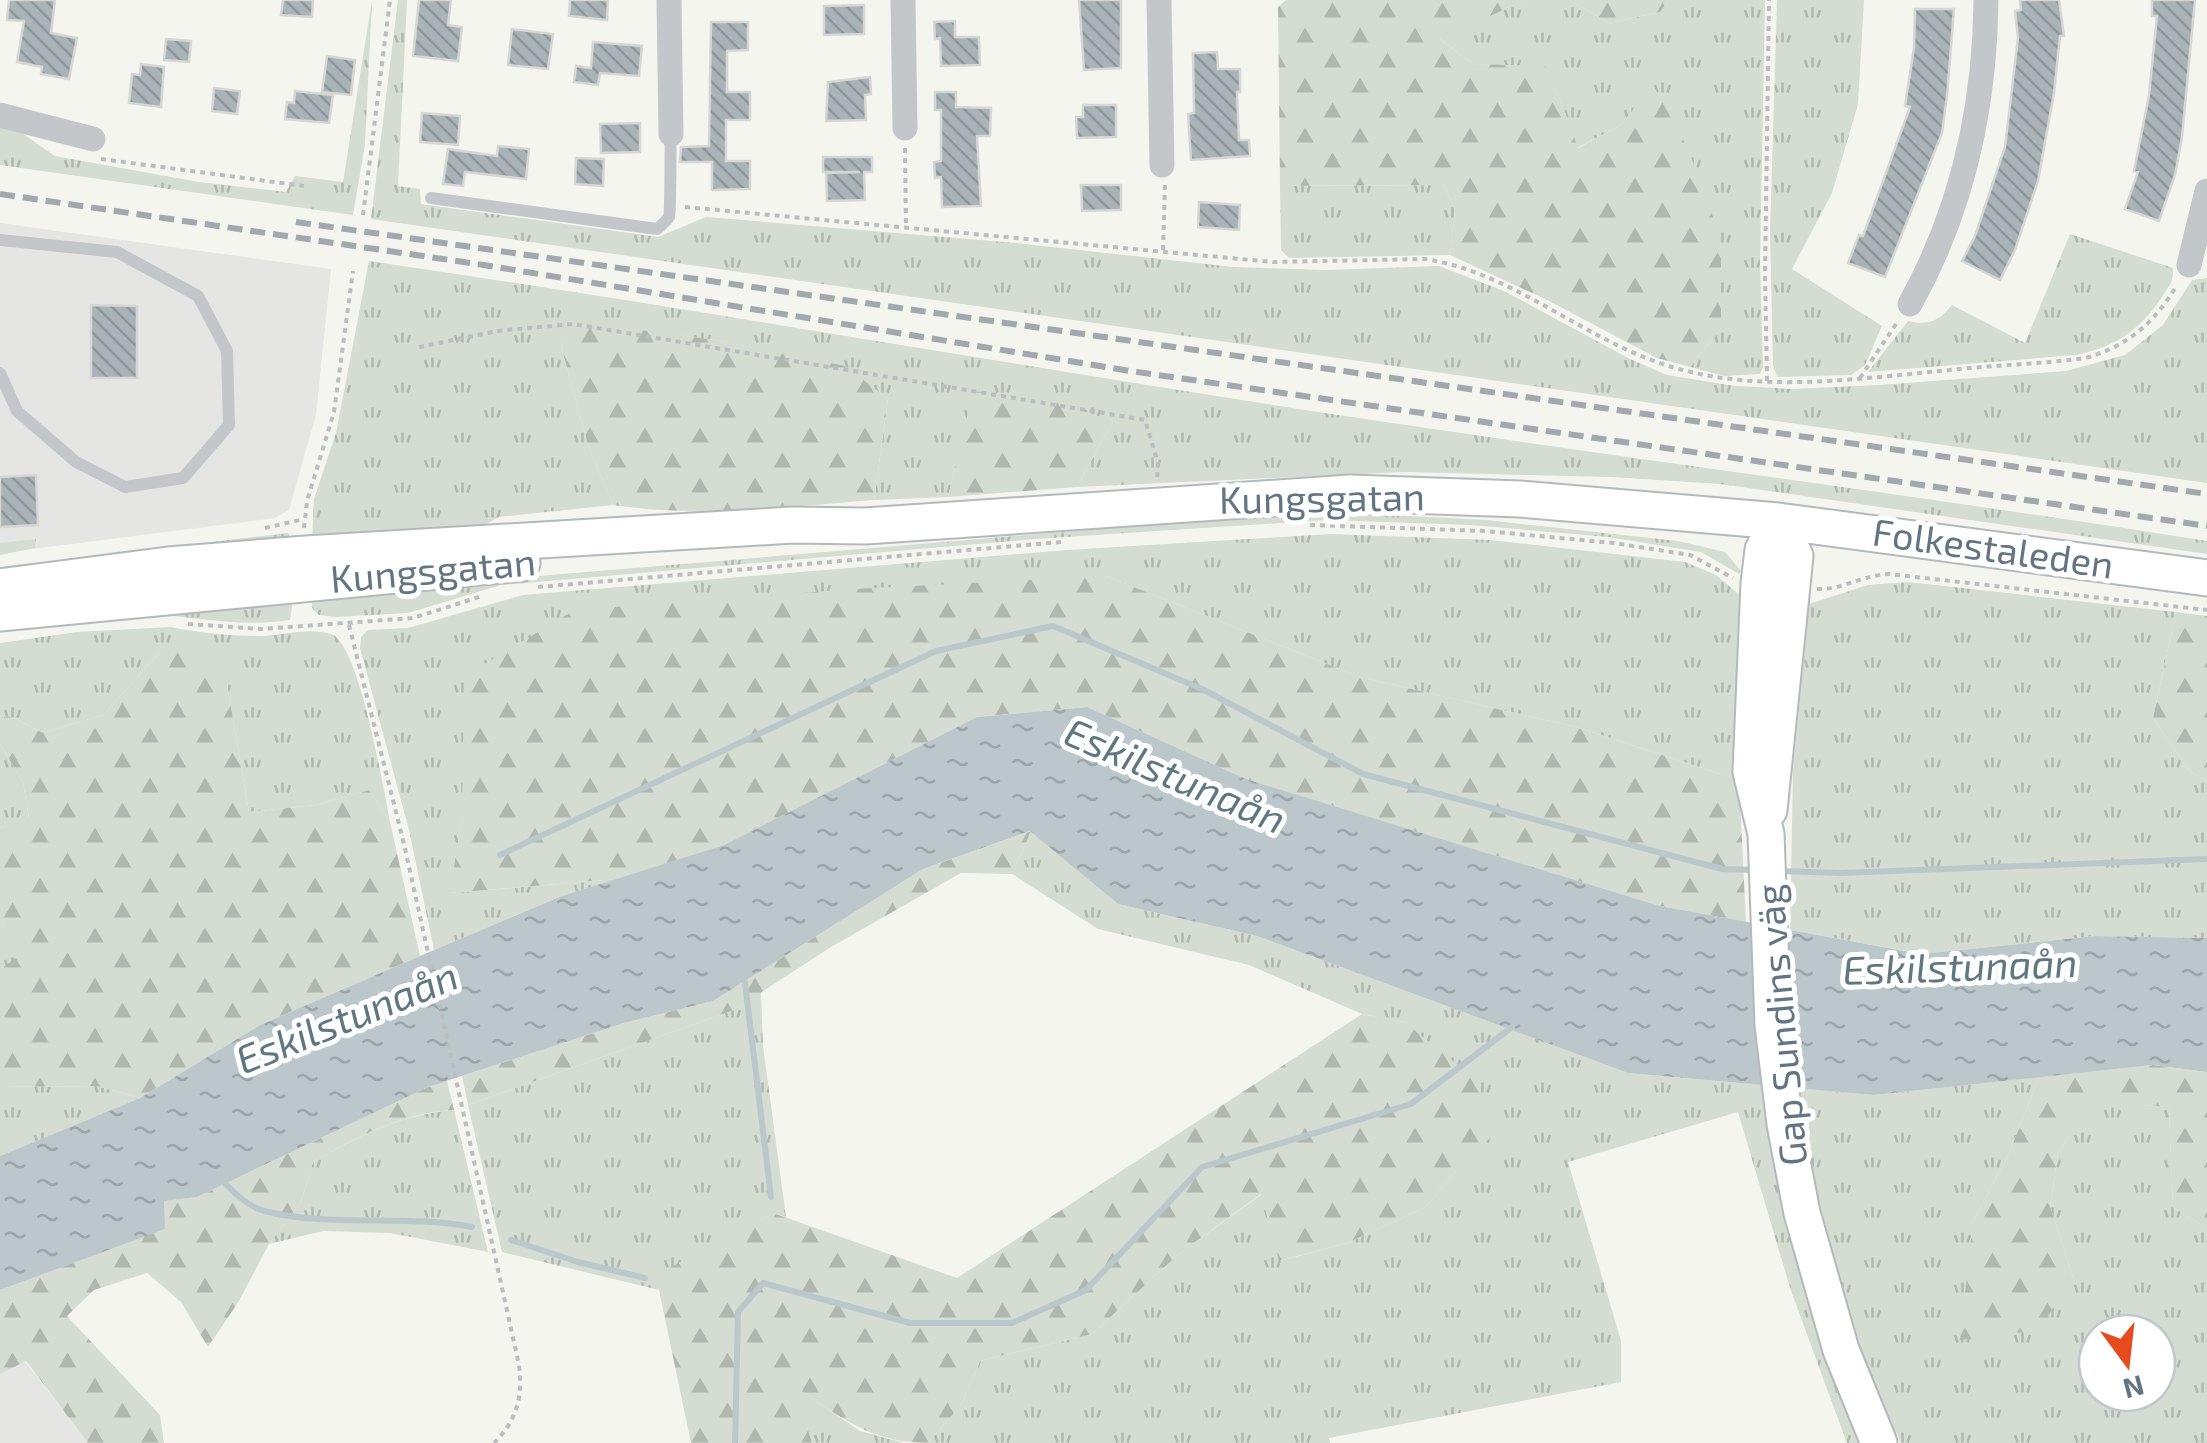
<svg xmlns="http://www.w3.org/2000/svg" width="2207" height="1443" font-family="'Exo 2',sans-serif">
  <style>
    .built { fill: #e5e6e4 }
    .grass { fill: url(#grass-tufts); fill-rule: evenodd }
    .forest { fill: url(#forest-firs) }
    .water { fill: url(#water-ripples) }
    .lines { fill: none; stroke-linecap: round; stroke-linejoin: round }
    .stream { stroke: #bbc7cb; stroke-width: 6 }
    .building { fill: url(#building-back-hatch); stroke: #d6d6d3; stroke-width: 2.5 }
    .secondary-casing { stroke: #b4b9bd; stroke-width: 39 }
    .path { stroke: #bbbdbf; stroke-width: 4; stroke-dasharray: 5 5; stroke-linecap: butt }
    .lane { stroke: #c4c7ca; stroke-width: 12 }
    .street { stroke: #c4c7ca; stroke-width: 25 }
    .secondary { stroke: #fff; stroke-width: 35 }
    .rail { stroke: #a2a8ad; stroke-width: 6; stroke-dasharray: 15 8; stroke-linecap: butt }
    .labels { text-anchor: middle; stroke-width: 10; stroke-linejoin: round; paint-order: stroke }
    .street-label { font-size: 38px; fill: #637582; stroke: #fff }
    .water-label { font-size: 40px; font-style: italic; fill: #5f777f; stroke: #fff }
  </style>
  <defs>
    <pattern id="grass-tufts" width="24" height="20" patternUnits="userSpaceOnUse" patternTransform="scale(2.5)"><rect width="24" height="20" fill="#d5dcd1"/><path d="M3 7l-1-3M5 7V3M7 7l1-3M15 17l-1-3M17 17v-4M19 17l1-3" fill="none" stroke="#b0b7af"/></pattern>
    <pattern id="forest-firs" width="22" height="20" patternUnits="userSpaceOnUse" patternTransform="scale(2.5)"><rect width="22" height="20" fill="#d5dcd1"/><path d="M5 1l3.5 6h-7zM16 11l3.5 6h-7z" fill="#b0b7af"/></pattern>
    <pattern id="water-ripples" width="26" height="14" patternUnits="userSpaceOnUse" patternTransform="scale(2.5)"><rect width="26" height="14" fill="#bbc7cb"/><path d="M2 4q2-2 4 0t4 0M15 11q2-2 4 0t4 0" fill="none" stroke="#9ca6aa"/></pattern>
    <pattern id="building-back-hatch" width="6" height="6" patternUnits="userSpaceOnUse" patternTransform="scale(2.5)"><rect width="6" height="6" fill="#aab3b7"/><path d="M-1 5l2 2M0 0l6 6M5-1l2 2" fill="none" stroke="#8e969a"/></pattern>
  </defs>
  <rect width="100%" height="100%" fill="#f5f5f0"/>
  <path class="built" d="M0,223l331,46 -15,146 -27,95 -14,8 -275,35z
    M25,1361l63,82h-88v-69z"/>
  <path class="grass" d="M372,0l-7,144 -12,71 -353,-50v-38l23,7 32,22 144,26 87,10 9,-16 48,6z
    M398,0h9l-9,186 22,3 1,15 237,33 48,-20 310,26 217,24 94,3 112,-4 65,25 126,68 37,16 68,11 57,3 87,-4 187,-14 59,-16 38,-30 29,-45 15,-2v205l-1836,-264z
    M1525,0h44l40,23 51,-11 9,-12h96l-5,261 3,106 -3,7 -36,2 -34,-9 31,-38 -68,-243 -32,39 -44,23 -16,-47 -17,-34 -71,-3 -34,-26z
    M1777,0h87l-6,104 -26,89 -40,76 90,57 -17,39 -14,10 -74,2 -4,-12 -3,-132z
    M1444,185l11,25 -5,45 -161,3 -8,-8 -1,-64z
    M2070,234l103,34c1,13 -4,18 -11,29 -22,33 -47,50 -86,58l-208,17 40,-51c20,5 31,0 44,-16l73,38z
    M369,261c302,44 603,97 904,144 311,48 623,87 934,136v13l-487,-70 -108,-7 -208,-5 -327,15 36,-66 -139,-30 -26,106 -74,3 14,-101 -43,-32 -130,-27 -133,-17 -21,23 27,99 25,60 -114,12 -32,17 -155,10 2,-45 22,-66z
    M1373,514l113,6 192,21 47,11 16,19 -2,3 -38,-22 -93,-15 -137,-12 -144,-5 -292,19 -534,46 -93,28 -72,4 -17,-2 -7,-7v-13l907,-76z
    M288,533l3,7 -291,36v-9z
    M1331,534l159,6 195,22 31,13 26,22 -3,183 -163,-53 -216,-50 -254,-101 -644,240 -11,77 166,-14 -58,18 -125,53 -25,-120 -49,-182 1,-11 7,-7 40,-2 115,-33 544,-45z
    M36,539l-1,9 -35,7v-12z
    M1908,582l268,30 -23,106 37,54 17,8v158l-111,-2 -174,18 -132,-24 3,-160 16,-166 59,-19z
    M294,592l-4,28c-51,8 -100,-4 -151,-7z
    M170,627c31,6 60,9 92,9 22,-1 48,-9 69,-2 28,8 53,157 59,188l-21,-32 -54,15 -66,7 -22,-128 -66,-33 -58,64 -60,18 -31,-16 -12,-1v-73l77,-11z
    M0,744l23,38 6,37 -29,9z
    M1031,831l87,73 139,32 371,137 136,12c25,122 46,243 97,358h-14l-56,-152 -53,-179 -170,50 53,179v41l-292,56 1,5h-402l33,-38 19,-44 112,-27 88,-81 82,-59 18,67 67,-18 79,-36 30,-36 -52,-149 -42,-8 -113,-49 -151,-36 -86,-55z
    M0,917l19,40 -19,13z
    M761,992l2,54 23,171 -13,-4 -120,65 6,12 -157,-38 -34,-147 266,-95z
    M2039,1077l-30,76 -36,69 100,55 -23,-71 8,-52 33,-53 78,6 4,100 34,22v214h-306c-33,-70 -60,-143 -78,-218 -11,-45 -17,-91 -25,-137l76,7zM2097,1333h60v60h-60z
    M97,1086l43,12 -140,58v-69z
    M454,1110l34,142 -98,-19 -67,-2 -54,13 32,-42 12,-40c48,-27 85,-47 141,-52z
    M794,1386l66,45 44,12h-92z"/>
  <path class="forest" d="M1286,0h239l-85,39 33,25 71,2 17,35 17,47 43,-23 32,-40 35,64 33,90v90l-31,38 -33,-9 -110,-58 -97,-45 5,-45 -11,-25 -164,1 -2,-179z
    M1569,0h100l-9,12 -51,11z
    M582,322l133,18 130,26 43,33 -14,101c-86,7 -176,18 -261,5l-25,-60 -27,-99z
    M973,391l81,10 59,20 -36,66 -129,10z
    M1106,576l254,101 216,50 163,53 7,142 -86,-16 -414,-127 -159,-72 -110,10 -253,128 -107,34 -167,14 12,-77 2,-140 111,-66 279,-21z
    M2176,612l31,4v164l-17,-8 -37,-54z
    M161,651h45l21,33 22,128 66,-7 54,-15 21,32 30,134 -160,69 -120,73 -43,-12 -97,1v-117l18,-14 -18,-39v-89l29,-10 -6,-36 -23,-38v-28l12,1 31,16 60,-18z
    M1031,831l-19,43 -51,-1 -130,74 -97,63 -266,95 -6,-29 162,-53 89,-22 210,-132z
    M1362,1014l42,8 74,59 15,54 -37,36 -30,36 -79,36 -68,18 -18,-67 -81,59 -88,81 -112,27 -19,44 -33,38c-57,0 -87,-26 -133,-56l17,56h-121l-32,-153 -7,-13 121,-64 184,65z
    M2153,1065l54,7v157l-34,-22 -4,-100 -78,-5 -33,52 -8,52 23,71 -34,53 -79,10 13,-118 36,-69 30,-76z
    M447,1080l7,30c-53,3 -95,26 -141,52l-12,40 -32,42 -30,57 -31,46 -27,-45 -34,-29 -53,17 -27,26 93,99 4,28h-76l-62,-82 -26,13v-84l164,-61 -1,-28 34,-4 231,-110z"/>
  <path class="water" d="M1087,707l159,72 414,127 261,48 175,-18 111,2v134l-54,-7 -279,30 -246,-22 -371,-137 -139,-32 -88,-73 -107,38 -210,132 -89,22 -196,64 -231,110 -33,4 1,28 -165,61v-134l140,-58 120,-73 160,-69 139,-59 165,-52 253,-128z"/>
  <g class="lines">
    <path class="stream" d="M500,855l436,-204 117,-25 149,63 161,85 359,95 33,1
      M1777,871l64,2 366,-14
      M744,975l27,222
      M221,1179c12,13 26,27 43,32 67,17 140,3 208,16
      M511,1240l67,22 67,16
      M735,1443l3,-131 25,-29 147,40h102l74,-33 116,-123 209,-63 101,-77"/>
  </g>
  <path class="building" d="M9,0h46l-4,33 26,5 -8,41 -28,-5 1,-7 -25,-5 7,-41 -17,-1z
    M283,0h30l-1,17 -31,-2z
    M419,0h32l-3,25 14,2 -4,34 -45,-5z
    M570,0h38l-1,20 -38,-4z
    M1079,0h42v68l-37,2z
    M2020,0h39l5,36h-4l-6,57 -16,88 -23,69 -15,30 -38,-19 13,-25 30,-89 13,-109 -3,-27 6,-1z
    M2152,0h43l-13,137 -7,38 -16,46 -34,-12 13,-37 -4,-1 15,-76 8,-79h-5z
    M864,5v29l-40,1v-29z
    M1915,9h39l-7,87 -5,37 -57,144 -37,-14 11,-28 4,1 47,-129 -5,-1 9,-58z
    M955,21v16h24l1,28 -39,1 -1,-28 -5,1 -1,-17z
    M711,22h37v28l-21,1v41h23v28h-24v41h24v28l-38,1v-28h-32l1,-15 28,-1z
    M512,29l41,5 -5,35 -40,-4z
    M166,39l25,2 -2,21 -25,-2z
    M593,42l49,4 -3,30 -39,-3 -2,12 -24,-3 2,-16 15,2z
    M1217,52l1,17h22v23h-3l2,48h10l1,16 -59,4 -3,-46 6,-1 -1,-60z
    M327,56l28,4 -4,35 -29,-3z
    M141,64l23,3 -3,40 -32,-4 3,-29 8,1z
    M870,77l1,17 -6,1 1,25 -40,1 2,-39z
    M214,88l26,3 -3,23 -25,-3z
    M295,91l38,4 -4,28 -44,-4 2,-17 7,1z
    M935,92h21v15l35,1 -1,28h-13l4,70 -39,1 -1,-30 -6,1 -1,-16 7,-1v-51h-6z
    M1083,105h33v32l-39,1 -1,-21h7z
    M422,113l38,3 -2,29 -38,-3z
    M640,123v29l-39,1 -1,-29z
    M498,146l31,3 -3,30 -61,-7 -2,14 -20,-2 5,-35 49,7z
    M823,157h49v15h-8l1,28 -38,1 -1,-28 34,-1h-37z
    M576,158l28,1 -1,27 -28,-2z
    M1081,185h40v25l-39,1z
    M1199,202l41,3 -1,25 -41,-3z
    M91,305l46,1v72h-46z
    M36,475l2,50 -38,2v-50z"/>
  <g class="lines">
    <g class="secondary-casing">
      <path id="secondary" d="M1778,521l-15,29 -4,33 -8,189 15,62 7,191 12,99 17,89 39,137 38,93
        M0,587l168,-22 138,-11 487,-29 72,1 485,-33 170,6 258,22 429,57
        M0,613l522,-50
        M1769,810l26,-254 -17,-35"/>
    </g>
    <path class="path" d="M905,148l1,79
      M101,159l203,27
      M685,207l588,55 152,-3c84,13 150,73 229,102 94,35 198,18 295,9 46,-5 92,-6 137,-12 42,-12 69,-36 91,-73
      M363,215l27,-215
      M1163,250l2,-65
      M419,347l78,-16 76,-7 572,96 13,43 -1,18
      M1860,378l36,-54
      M1767,381l-2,-106 4,-275
      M1310,525l175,6 129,12 76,12 43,23
      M265,528l39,-9
      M304,528l3,-27 27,-89 19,-141
      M538,587l523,-45
      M1817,589c25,1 46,-14 72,-15l318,36
      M188,624l74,5 151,-11 66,-21
      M349,625l55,219 115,521c4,32 -2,55 -25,78"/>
    <path class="lane" d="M431,198l226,31c3,-2 10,-9 12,-12 2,-6 1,-70 2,-83
      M0,240l117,12 81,44 29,55 2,74 -46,53 -58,9 -49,-25 -59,-51 -17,-38"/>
    <path class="street" d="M669,0l2,134
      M903,0l2,128
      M1159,0l3,165
      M0,115l93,24
      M2189,265l18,-74
      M1910,304c53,-95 75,-196 76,-304"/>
    <use href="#secondary" class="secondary"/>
    <path class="rail" d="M0,194l484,71 646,106 1077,155
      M296,222l1911,272"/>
  </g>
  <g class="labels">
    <g class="street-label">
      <text transform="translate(1322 499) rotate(-1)" y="13">Kungsgatan</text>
      <text transform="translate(1993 549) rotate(8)" y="13">Folkestaleden</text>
      <text transform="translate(433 571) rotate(-5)" y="13">Kungsgatan</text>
      <text transform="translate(1782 1025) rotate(-95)" y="13">Gap Sundins väg</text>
    </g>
    <g class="water-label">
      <text transform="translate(1175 776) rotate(23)" y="14">Eskilstunaån</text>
      <text transform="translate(1960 967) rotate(-2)" y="14">Eskilstunaån</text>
      <text transform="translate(347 1018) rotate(-22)" y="14">Eskilstunaån</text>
    </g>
  </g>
  <g transform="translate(2127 1363) rotate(165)"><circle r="48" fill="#ffffff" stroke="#c1c8cd" stroke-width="2.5"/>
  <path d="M0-8L18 38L0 25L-18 38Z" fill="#e64a1f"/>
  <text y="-15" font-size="28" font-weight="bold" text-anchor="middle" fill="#637582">N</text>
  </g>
</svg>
